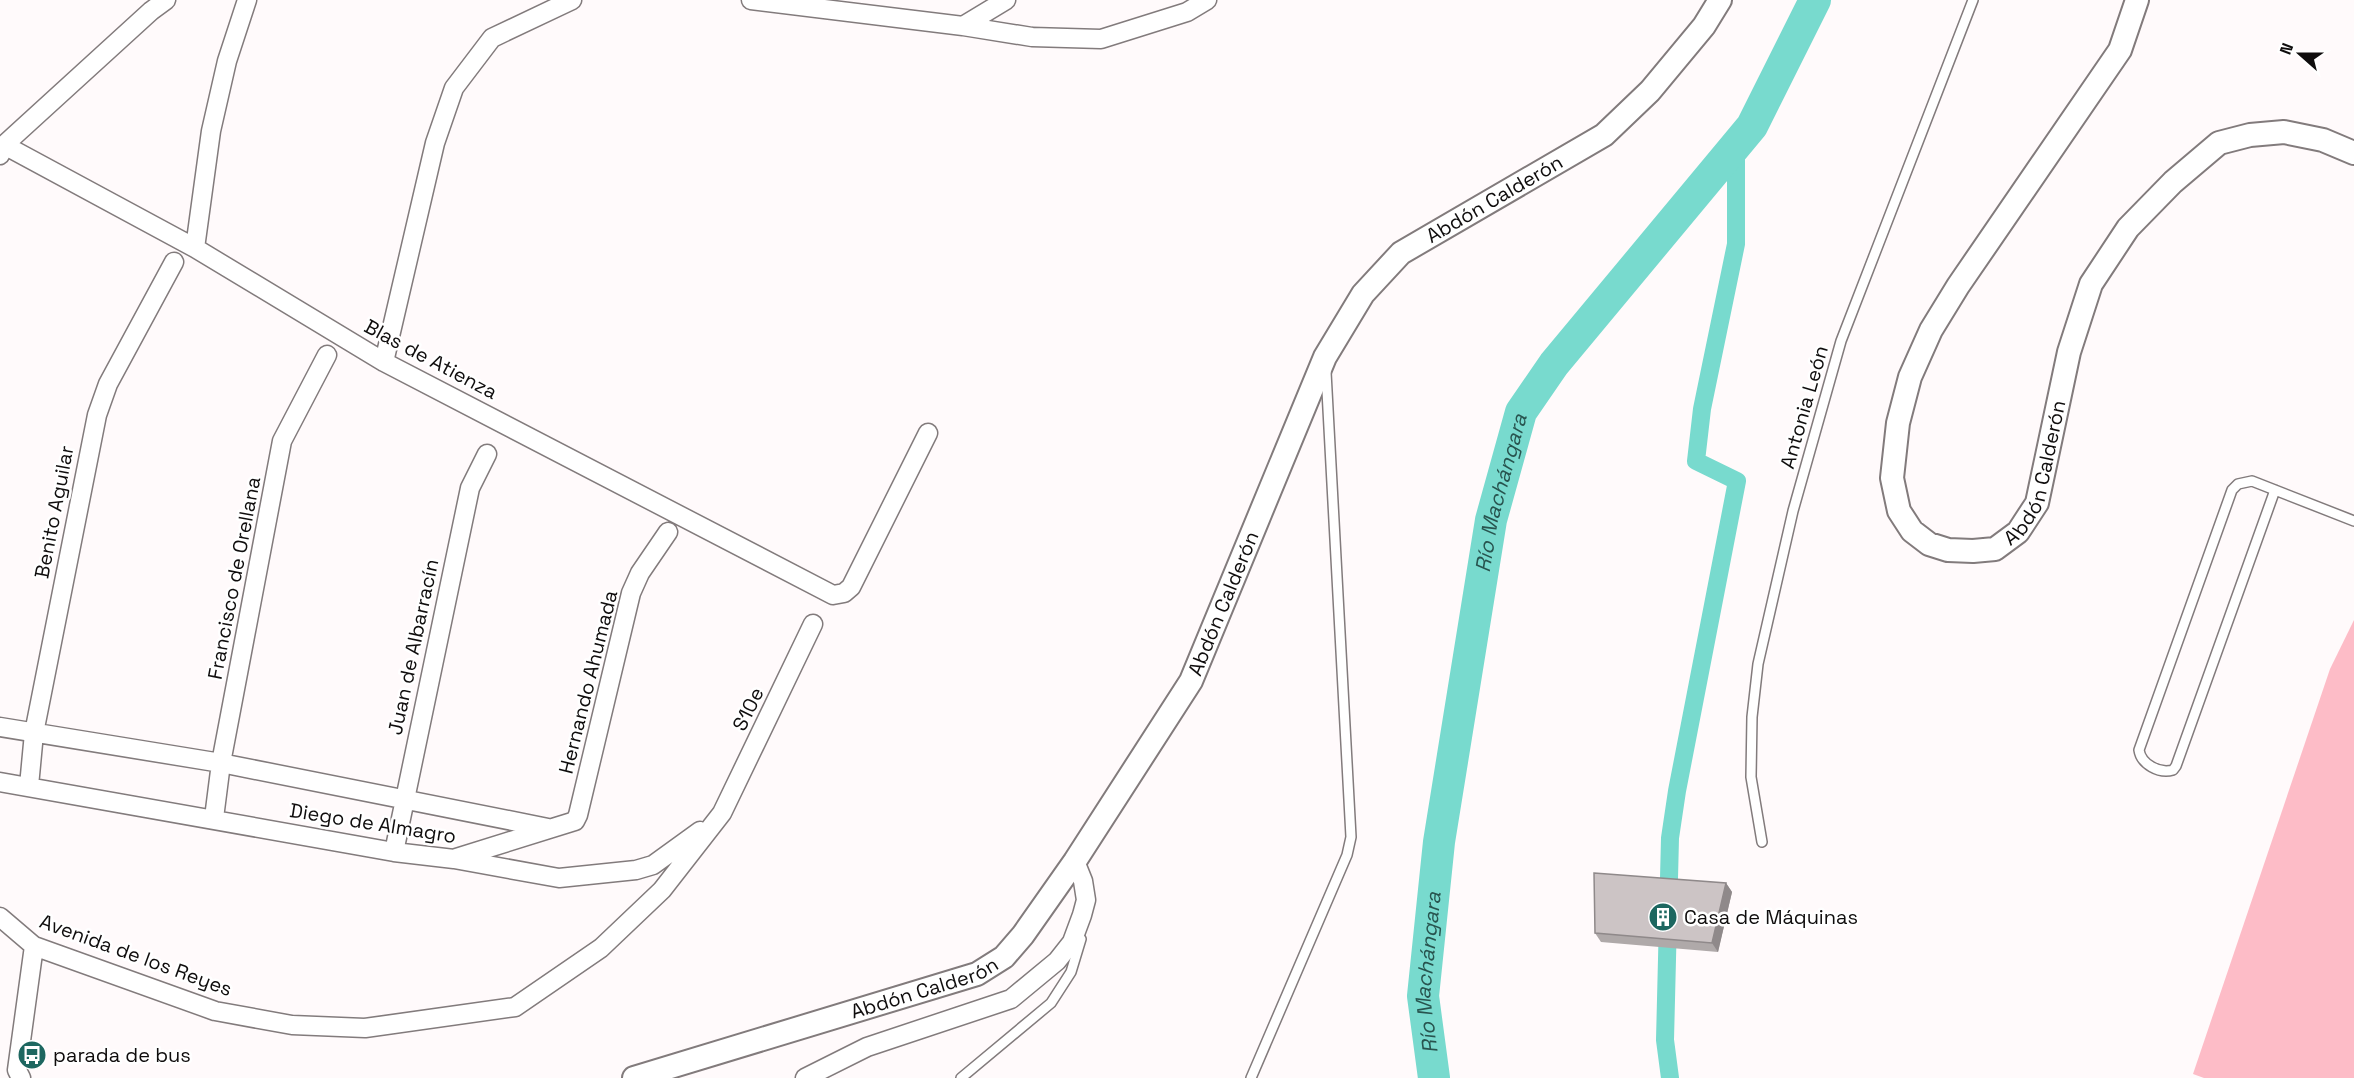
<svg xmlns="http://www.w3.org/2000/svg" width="2354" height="1078" font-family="'Space Grotesk',sans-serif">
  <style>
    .green { fill: #fdbcc7 }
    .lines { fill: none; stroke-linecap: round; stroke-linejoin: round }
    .canal { stroke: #78dace; stroke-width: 18 }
    .river { stroke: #78dace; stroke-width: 32 }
    .service-casing { stroke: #827b7c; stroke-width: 12 }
    .minor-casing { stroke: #827b7c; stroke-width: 21 }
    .tertiary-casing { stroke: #827b7c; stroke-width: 26 }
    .service { stroke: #fff; stroke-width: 9 }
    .minor { stroke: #fff; stroke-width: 18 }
    .tertiary { stroke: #fff; stroke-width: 22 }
    .wall { fill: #afa9a9 }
    .shaded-wall { fill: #8f898a }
    .building { fill: #ccc4c5; stroke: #8f898a; stroke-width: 1.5 }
    .labels { text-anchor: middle; stroke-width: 5; stroke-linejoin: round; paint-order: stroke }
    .street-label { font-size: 20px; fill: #0f0d0d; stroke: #fff }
    .poi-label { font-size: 20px; fill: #0f0d0d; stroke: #fff; text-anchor: start }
    .water-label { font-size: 21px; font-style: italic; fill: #28544f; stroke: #fff }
  </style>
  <rect width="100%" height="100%" fill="#fffafb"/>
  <path class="green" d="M2354,620v458h-150l-11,-4 137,-405z"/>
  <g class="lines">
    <path class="canal" d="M1670,1078l-5,-38 5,-202 7,-47 60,-310 -41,-20 6,-52 34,-165v-99"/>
    <path class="river" id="s1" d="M1434,1078l-11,-82 16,-154 52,-322 30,-108 33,-48 198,-238 63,-126"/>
    <g class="service-casing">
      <path id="service" d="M2275,490l-99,276 -3,4c-14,4 -32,-6 -34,-20l93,-260 6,-6 14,-3 102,40
        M1762,842l-11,-65 1,-60 6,-53 35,-153 48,-170 132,-341
        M961,1078l90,-75 20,-31 10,-33
        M1251,1078l96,-223 4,-18 -25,-465"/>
    </g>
    <g class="minor-casing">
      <path id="minor" d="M751,0l212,26 69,11 69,2 86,-27 20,-12
        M963,26l43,-26
        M4,145l191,103 189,114 449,233 11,-2 7,-6 77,-154
        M0,155l4,-10 147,-134 15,-11
        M195,248l16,-117 16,-70 20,-61
        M384,362l51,-219 19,-55 38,-50 80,-38
        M0,727l221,36 327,65
        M0,782l394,70 60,7 105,19 77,-8 17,-5 47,-34
        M29,786l5,-53 63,-318 11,-31 66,-122
        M214,818l7,-55 61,-322 45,-86
        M394,852l76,-364 17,-34
        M456,858l119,-37 3,-6 53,-222 9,-20 28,-41
        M0,917l34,29 181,65 77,14 73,3 150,-21 86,-59 61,-58 60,-77 91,-189
        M21,1078l-4,-8 17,-124
        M805,1078l62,-31 144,-48 46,-38 15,-19 10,-27 4,-15 -3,-19 -8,-20"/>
    </g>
    <g class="tertiary-casing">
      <g id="tertiary">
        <path id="s2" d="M2137,0l-17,50 -162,236 -27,44 -21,47 -12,46 -6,55 7,33 13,20 17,13 19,6 25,1 22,-2 23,-17 19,-29 32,-151 22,-68 37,-56 45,-46 46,-39 31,-8 34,-3 39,8 31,13"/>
        <path id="s3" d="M634,1078l343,-104 27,-17 19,-22 52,-74 116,-180 134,-324 38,-63 38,-41 203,-118 46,-44 54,-65 16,-26"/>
      </g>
    </g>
    <use href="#service" class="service"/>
    <use href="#minor" class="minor"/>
    <use href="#tertiary" class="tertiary"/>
  </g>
  <path class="wall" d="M1726,883l6,9 -14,60 -117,-10 -6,-9z"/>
  <path class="shaded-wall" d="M1726,883l6,9 -14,60 -6,-9z"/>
  <path class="building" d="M1594,873l132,10 -14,60 -117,-10z"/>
  <defs>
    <g id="building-disc" transform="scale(1.5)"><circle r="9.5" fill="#1d6760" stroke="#fff"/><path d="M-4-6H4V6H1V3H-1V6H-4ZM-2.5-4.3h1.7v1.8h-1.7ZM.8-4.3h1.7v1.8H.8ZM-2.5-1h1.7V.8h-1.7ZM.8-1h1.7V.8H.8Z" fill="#fff"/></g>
    <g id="bus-disc" transform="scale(1.5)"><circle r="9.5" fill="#1d6760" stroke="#fff"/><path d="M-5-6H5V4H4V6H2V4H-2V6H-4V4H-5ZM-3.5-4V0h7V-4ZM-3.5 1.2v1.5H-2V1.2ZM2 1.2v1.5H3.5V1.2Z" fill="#fff"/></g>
  </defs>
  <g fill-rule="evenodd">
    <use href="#building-disc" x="1663" y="917"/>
    <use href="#bus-disc" x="32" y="1055"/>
  </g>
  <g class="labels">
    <g class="street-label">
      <text dy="7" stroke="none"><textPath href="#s3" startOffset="1312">Abdón Calderón</textPath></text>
      <text transform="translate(431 359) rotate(28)" y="7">Blas de Atienza</text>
      <text transform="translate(1804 407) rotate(-74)" y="7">Antonia León</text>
      <text dy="7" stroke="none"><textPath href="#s2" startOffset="782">Abdón Calderón</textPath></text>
      <text transform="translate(54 512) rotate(-79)" y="7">Benito Aguilar</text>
      <text transform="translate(234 578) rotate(-79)" y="7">Francisco de Orellana</text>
      <text dy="7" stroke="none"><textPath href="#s3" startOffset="808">Abdón Calderón</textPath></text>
      <text transform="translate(413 647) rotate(-78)" y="7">Juan de Albarracín</text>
      <text transform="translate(588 682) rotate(-76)" y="7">Hernando Ahumada</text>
      <text transform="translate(748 709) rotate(-64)" y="7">S10e</text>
      <text transform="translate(373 823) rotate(9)" y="7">Diego de Almagro</text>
      <text transform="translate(136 955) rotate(20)" y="7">Avenida de los Reyes</text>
      <text dy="7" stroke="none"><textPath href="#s3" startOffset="304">Abdón Calderón</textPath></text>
    </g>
    <g class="poi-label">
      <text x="1684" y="924">Casa de Máquinas</text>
      <text x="53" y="1062">parada de bus</text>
    </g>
    <g class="water-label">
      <text dy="7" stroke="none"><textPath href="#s1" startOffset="592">Río Machángara</textPath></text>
      <text dy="7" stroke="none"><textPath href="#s1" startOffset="106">Río Machángara</textPath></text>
    </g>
  </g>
  <g transform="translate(2300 54) rotate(291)" stroke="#ffffff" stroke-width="4.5" paint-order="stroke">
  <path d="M0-4.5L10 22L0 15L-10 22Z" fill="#0f0d0d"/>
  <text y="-9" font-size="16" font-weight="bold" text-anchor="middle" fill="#0f0d0d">N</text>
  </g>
</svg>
